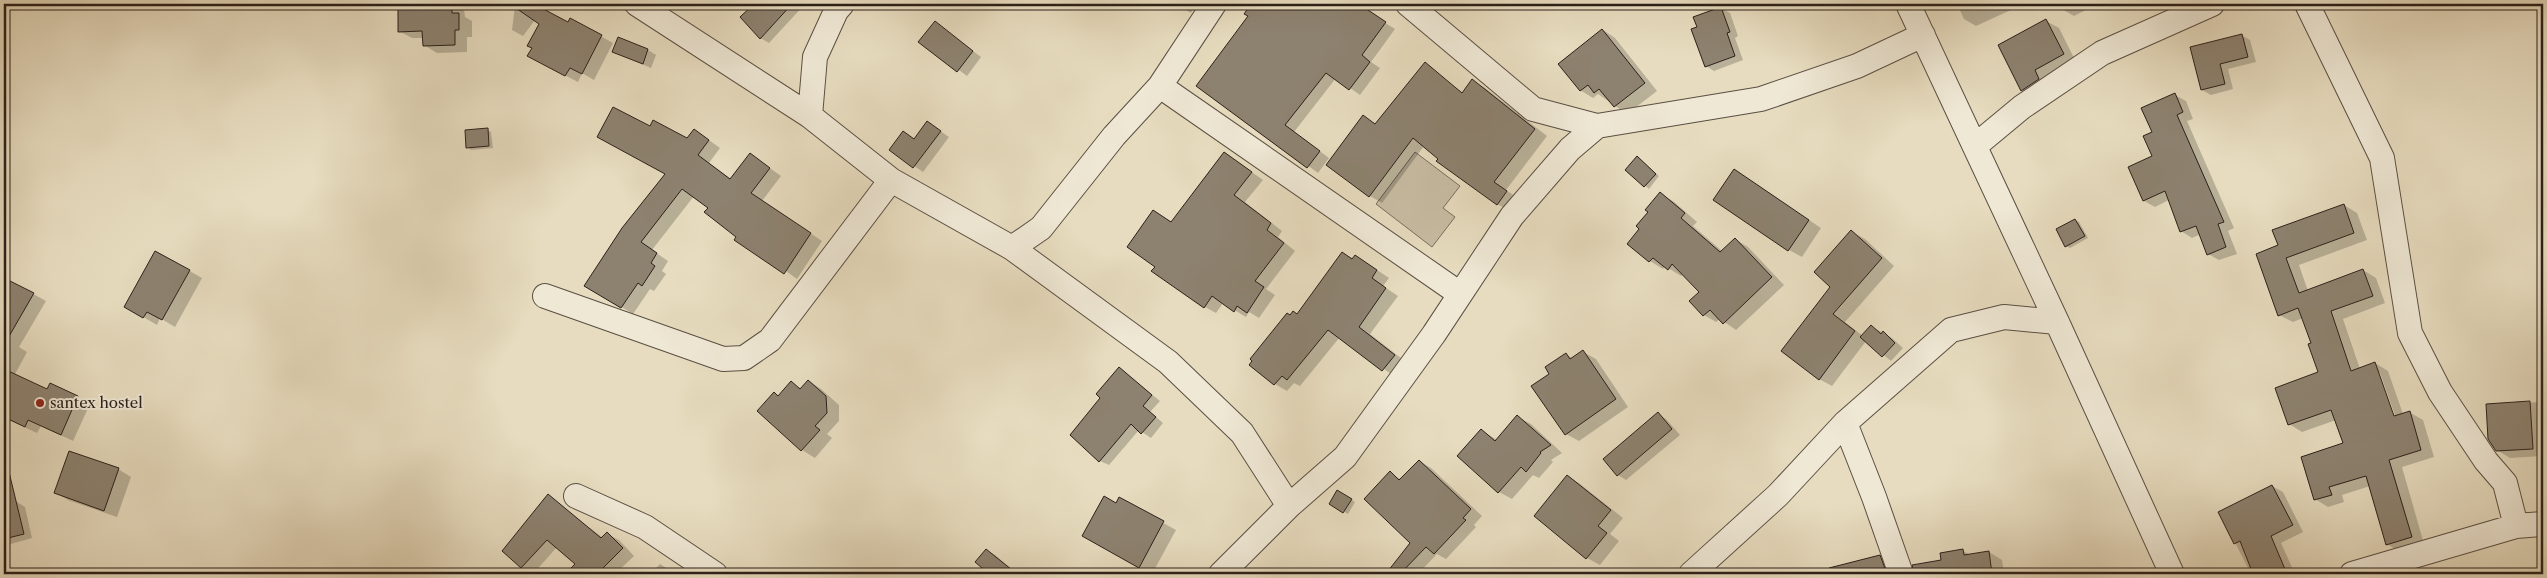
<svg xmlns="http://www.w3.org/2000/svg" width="2547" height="578" font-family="'Libre Caslon Text',serif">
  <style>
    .green { fill: #c7bca3; stroke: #796e5e }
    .shadow { fill: #0003; fill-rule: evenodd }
    .building { fill: #8d8270; stroke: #2b201a }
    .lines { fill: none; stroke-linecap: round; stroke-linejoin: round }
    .minor-casing { stroke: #5a4f43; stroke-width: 26 }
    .minor { stroke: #efe8d5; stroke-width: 24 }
    .poi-dot { fill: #8f2418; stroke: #efe8d5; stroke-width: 2 }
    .labels { text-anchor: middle; stroke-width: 4; stroke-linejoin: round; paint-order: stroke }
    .poi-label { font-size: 15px; fill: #2b201a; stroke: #efe8d5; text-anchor: start }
  </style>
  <rect width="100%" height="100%" fill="#e7dcbf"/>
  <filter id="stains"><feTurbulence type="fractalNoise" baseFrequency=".004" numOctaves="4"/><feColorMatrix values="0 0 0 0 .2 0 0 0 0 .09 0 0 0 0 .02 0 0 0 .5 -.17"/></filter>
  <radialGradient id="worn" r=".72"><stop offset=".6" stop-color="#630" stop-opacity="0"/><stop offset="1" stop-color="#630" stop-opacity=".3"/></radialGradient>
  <path class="green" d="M1415,152l45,34 -17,22 12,9 -23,30 -56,-43z"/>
  <path class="shadow" d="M399,4h56l9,5 1,8 7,4v16h-5v15l-30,1 -13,-8v-7h-12l-13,-7z
    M512,4h34l-4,5 27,15 2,-4 42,23 -19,37 -12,-7 -4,9 -37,-19 -8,-15 7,-24 -5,-4 -12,16 -11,-6 3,-24z
    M755,4h50l-36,39 -9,-5 -19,-21z
    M1175,4h21l-5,9z
    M1253,4h37l18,13 9,-13h37l41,25 -24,33 9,6 -20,27 -24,-17 -42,54 35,26 -11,15 -120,-88 51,-69 -3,-3z
    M1485,4h9l-3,3z
    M1957,4h67l-48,22 -12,-7z
    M2059,4h39l-24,12 -12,-7z
    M1721,8l9,5 8,23 -3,2 8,22 -29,11 -8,-5 -8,-39z
    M2046,21l13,7 17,34 -41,35 -13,-7z
    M935,23l46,34 -14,19 -47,-35z
    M1603,30l12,8 42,53 -30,23 -29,-20 -5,4 -13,-8z
    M2241,35l9,5 6,22 -28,7 5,20 -22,6 -9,-5 -11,-42z
    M648,50l8,5 -5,13 -38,-16z
    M1425,64l38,29 10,-12 12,7 62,48 -41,54 13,9 -9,12 -13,-7 -73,-58 -42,57 -12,-7 -7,-79 13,7z
    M2175,95l11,6 7,18 -6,2 47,107 -6,3 9,23 -18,6 -11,-6 -7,-20 -9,4 -11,-7 -12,-31 -14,7 -11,-6 9,-44v-24z
    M927,122l22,15 -26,35 -32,-22 13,-17 11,7z
    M650,128l37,11 7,-8 12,7 14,10 -11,15 22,16 19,-25 31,22 -19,25 60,40 -25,38 -59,-43 -29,-29 -15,-11 -42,54 16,11 -6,10 4,3 -12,17 -4,-2 -17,25 -47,-29 80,-111z
    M487,130l4,2 2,16 -22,2 -4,-3z
    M1225,153l38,27 -18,22 37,29 -4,6 17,14 -29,38 9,6 -16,23 -10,-6 -3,5 -23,-14 -7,10 -11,-6 -49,-40 -3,-56 19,12z
    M1641,160l18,16 -10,13 -22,-19z
    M1735,171l86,57 -19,29 -13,-7z
    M1660,194l13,7 24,21 -4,4 30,26 12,-13 13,8 36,38 -48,45 -16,-11 -4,3 -12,-7 -4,-23 -17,-18 -2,2 -16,-10 -2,3 -13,-8 -21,-18 12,-14z
    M2344,205l13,8 10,27 -68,25 9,26 55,-21 13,8 9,25 -42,16 17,50 15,-6 13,8 15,43 6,-2 14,8 11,37 -32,10 22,77 -24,8 -13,-8 -17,-58 -28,9 2,7 -16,5 -13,-8 29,-55 -8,-24 -34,12 -13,-8 30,-51 -16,-55 -10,4 -14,-7 1,-69zM2378,373h2l17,48 -2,1z
    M2075,220l4,2 9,16 -18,10 -4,-2z
    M1852,232l13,7 29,27 -49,56 18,14 8,-10 21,12 11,10 -12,13 -25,-20 -34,45 -13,-7 13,-93z
    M156,252l46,26 -27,49 -15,-9 -3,7 -31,-18z
    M1343,253l11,6 2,-3 33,22 -6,8 15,10 -28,38 36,28 -11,15 -55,-40 -40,49 -6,-3 -7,8 -12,-7 23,-69z
    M4,278l42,23 -27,46 8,5 -13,24 33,15 3,-6 40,19 -17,37 -32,-15 -4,7 -33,-15z
    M1583,352l13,7 32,48 -49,34 -13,-7 -15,-60 15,-20 7,5z
    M1119,368l41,33 -10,11 13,11 -12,15 -12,-8 -30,35 -9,-4 2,-64z
    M809,381l12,8 18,16v16l-12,13 5,4 -17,20 -13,-8 -44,-39 16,-18 5,3 13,-13 10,6z
    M2543,402v54l-33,2 -13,-8 -10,-45z
    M1658,414l8,5 14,16 -54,45 -8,-5z
    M1518,417l13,7 31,29 -11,7 2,2 -14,16 -6,-3 -21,24 -13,-7 -40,-36 22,-26 16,10z
    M1419,461l12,7 51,48 -8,9 2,2 -30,32 -9,-5 -19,20h-31l24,-32 -21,-69 12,7z
    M118,469l13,8 -14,40 -49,-17 -13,-8z
    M1568,476l12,8 43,34 -13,16 9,7 -19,24 -13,-7z
    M2272,486l11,6 20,40 -22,11 14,31h-55l9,-4 -29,-57z
    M1338,492l17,10 -7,12 -17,-10z
    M548,496l55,42 4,-4 12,6 15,16 -19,18h-49l11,-11 -20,-16 -24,27 -11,-7z
    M1120,499l56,31 -24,44 -55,-31z
    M17,502l8,5 7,31 -28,8v-41z
    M986,550l9,5 19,16 -2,3h-21l-15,-12z
    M1963,551l8,4 18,-3 13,8 2,14h-75l-1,-11 15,-2z
    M1880,557l13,7 3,10h-48l-3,-9z
    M660,564l11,7 4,3h-25z"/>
  <path class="building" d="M398,4h54v9h7v17h-4v15l-32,1 -1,-15 -24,1z
    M510,4h24l34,18 2,-4 32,17 -20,39 -12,-6 -5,8 -38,-20 5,-8 -5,-2 12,-22z
    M754,4h38l-32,35 -20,-22z
    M1251,4h108l27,18 -24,33 8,7 -21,28 -23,-17 -41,52 35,26 -13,17 -111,-82 52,-70 -4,-2z
    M1721,7l9,25 -3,1 8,23 -30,11 -14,-38 6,-2 -4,-10z
    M2046,19l18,35 -29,16 4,9 -18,12 -23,-46z
    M935,21l38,30 -16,21 -39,-30z
    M1602,29l43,54 -31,24 -15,-18 -5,4 -6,-8 -8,6 -22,-27z
    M2242,34l6,23 -28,7 5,20 -24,6 -11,-43z
    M618,37l30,12 -5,15 -31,-12z
    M1425,62l37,31 10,-14 63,50 -41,53 13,9 -10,14 -61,-44 2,-2 -25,-21 -44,59 -43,-32 37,-50 12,9z
    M2175,93l8,19 -6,3 47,107 -6,2 8,23 -19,8 -11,-29 -16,6 -15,-41 -22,10 -15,-34 24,-11 -9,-20 9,-4 -11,-24z
    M613,107l37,19 3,-6 34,18 7,-9 15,11 -11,15 32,24 20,-26 20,15 -19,25 60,40 -27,41 -50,-34 2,-3 -32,-25 4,-4 -26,-19 -41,53 16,11 -6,10 4,3 -13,20 -4,-3 -17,25 -37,-22 38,-58 43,-54 -68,-37z
    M927,121l14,10 -28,37 -24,-18 14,-19 11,8z
    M488,128l1,18 -23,2 -1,-18z
    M1224,152l28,20 -18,23 37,28 -4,7 17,13 -29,38 9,6 -17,26 -10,-7 -3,6 -22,-16 -8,12 -53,-37 4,-4 -28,-20 26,-37 18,12z
    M1637,156l19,18 -12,13 -19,-17z
    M1734,169l75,51 -21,31 -75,-51z
    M1660,192l25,21 -4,5 39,34 15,-14 37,39 -49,47 -13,-14 -7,6 -14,-15 10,-9 -27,-28 -4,6 -15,-12 -4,4 -22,-18 12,-15 -3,-3 12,-14 -3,-2z
    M2344,204l10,29 -68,25 13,35 64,-24 10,27 -42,15 20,60 24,-9 19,54 16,-5 11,39 -32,10 23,77 -26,8 -20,-69 -37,11 3,8 -18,5 -13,-43 42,-14 -12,-33 -43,15 -13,-37 43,-16 -10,-28 3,-1 -13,-35 -20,8 -22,-62 22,-9 -6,-15z
    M2075,219l10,17 -20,11 -9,-18z
    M1851,230l31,28 -49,56 22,17 -36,49 -38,-29 49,-64 -16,-15z
    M155,251l35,19 -28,50 -15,-8 -4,6 -19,-11z
    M1342,252l10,7 3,-4 22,15 -5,8 14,10 -27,39 36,28 -13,16 -54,-41 -41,50 -5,-4 -8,9 -25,-20 3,-4 -2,-2 37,-46 3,2 3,-4 4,3z
    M4,278l30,15 -30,52z
    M1871,325l10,9 2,-3 12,12 -13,14 -22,-20z
    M1583,350l33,49 -51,36 -34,-49 18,-12 -4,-7 21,-14 4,6z
    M1119,367l33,28 -9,11 13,11 -15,17 -10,-10 -32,38 -29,-27 30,-37 -4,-4z
    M4,369l43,20 3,-6 28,13 -17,39 -33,-15 -3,7 -21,-10z
    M808,380l18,16 1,17 -12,13 5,4 -19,21 -44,-40 17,-19 4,4 13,-15 9,8z
    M2530,401l3,48 -37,2 -8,-12 -2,-35z
    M1658,412l14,17 -55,47 -14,-17z
    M1517,415l34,30 -11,7 1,1 -15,19 -5,-5 -23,26 -41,-37 24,-27 14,12z
    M69,451l50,17 -15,43 -50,-18z
    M1419,460l52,49 -8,9 3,2 -32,34 -8,-7 -26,27h-8l-4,-3 22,-28 -46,-44 26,-28 9,9z
    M4,472h5l15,62 -20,5z
    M1567,475l44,35 -13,16 9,7 -21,26 -52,-43z
    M2272,485l21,40 -22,11 16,38h-34l-13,-33 -6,3 -16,-32z
    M1337,490l15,9 -9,14 -14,-9z
    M548,494l53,44 6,-6 16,16 -26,26h-32l10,-10 -28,-24 -26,28 -19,-17z
    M1104,496l12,7 3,-6 45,24 -25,47 -57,-32z
    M986,549l31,25h-28l-14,-12z
    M1963,549l1,6 25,-4 3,23h-78l-2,-9 29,-5 -1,-7z
    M1880,555l7,19h-58v-6z"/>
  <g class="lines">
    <g class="minor-casing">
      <path id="minor" d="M637,4l173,112 81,64 121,68 156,114 74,71 47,73
        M1408,4l125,105 64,17
        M1908,4l149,318 115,252
        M2307,4l75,154 28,175 30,59 46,69 19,22 11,43
        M1160,86l300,208
        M810,116l5,-59 21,-46 6,-7
        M1975,146l47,-39 80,-54 110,-49
        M1012,248l29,-20 73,-92 46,-50 54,-82
        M545,296l178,63 21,-1 26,-18 121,-160
        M1845,423l29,74 27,77
        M576,496l69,31 70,47
        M1221,574l68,-68 56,-49 89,-123 78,-118 58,-67 27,-23 164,-27 96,-33 66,-31
        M1691,574l87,-79 67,-72 106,-93 53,-13 53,5
        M2352,574l164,-48 27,-2"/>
    </g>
    <use href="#minor" class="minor"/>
  </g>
  <circle class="poi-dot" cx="40" cy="403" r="5"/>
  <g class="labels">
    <g class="poi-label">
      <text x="50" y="408">santex hostel</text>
    </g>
  </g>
  <rect width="2547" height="578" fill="none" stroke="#e7dcbf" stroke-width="20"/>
  <rect x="5" y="5" width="2537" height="568" fill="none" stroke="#2b201a" stroke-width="2.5"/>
  <rect x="10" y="10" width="2527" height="558" fill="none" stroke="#2b201a"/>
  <rect width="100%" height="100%" filter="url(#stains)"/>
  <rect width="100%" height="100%" fill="url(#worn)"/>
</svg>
